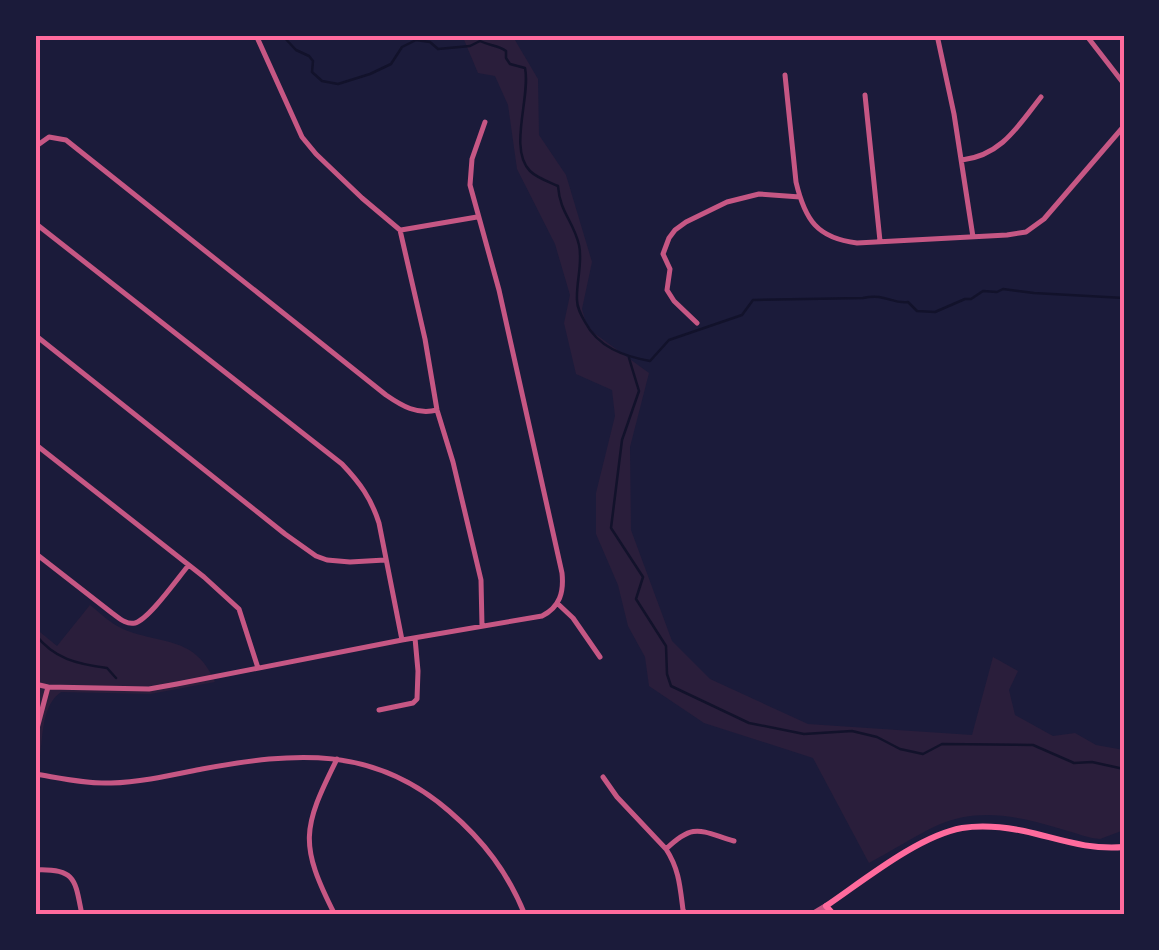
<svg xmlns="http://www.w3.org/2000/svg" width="1159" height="950" font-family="'Sofia Sans Condensed',sans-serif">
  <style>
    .green { fill: #2a1e3b }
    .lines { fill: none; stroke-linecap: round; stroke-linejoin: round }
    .stream { stroke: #12122b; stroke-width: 2.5 }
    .minor { stroke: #c65784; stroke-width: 5 }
    .tertiary { stroke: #c65784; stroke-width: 6 }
    .secondary { stroke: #ff6b9d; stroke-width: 6 }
    .neatline { fill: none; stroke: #ff6b9d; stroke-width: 4 }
  </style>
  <rect width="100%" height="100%" fill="#1b1b3a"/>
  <path class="green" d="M462,35h50l26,44 1,56 27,40 26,87 -10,47 4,14 8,10 55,40 -19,74 1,83 41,111 38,38 98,45 164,11 21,-78 25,14 -9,19 6,25 38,21 22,-3 21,12 28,5v80l-24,9 -8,-1c-50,-14 -102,-36 -154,-13 -24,11 -46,26 -69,38l-56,-105 -109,-35 -55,-37 -4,-29 -17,-31 -10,-41 -22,-51v-41l19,-77 -3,-26 -36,-16 -12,-51 6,-28 -15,-51 -38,-75 -9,-64 -13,-29 -17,-3z
    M90,605c10,8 21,19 33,24 38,16 72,6 92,53l-65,12 -89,-2c-19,13 -18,43 -21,64l-5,2v-130l22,18z"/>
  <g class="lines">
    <path class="stream" d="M282,35l14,15 13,6 4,5 -1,11 10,9 16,3 32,-10 21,-10 11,-17 14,-7 14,2 8,7 32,-3 10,-5c10,5 18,4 26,10v7l4,6 15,4c6,28 -17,81 5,103 7,7 19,11 28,15 2,27 15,34 21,59 4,18 -3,37 -2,55 0,8 4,15 8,22 13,25 38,34 65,39l19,-21 73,-25 11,-15 110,-2c23,-5 28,6 45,4l9,9 18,1 30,-13h6l12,-8 14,1 6,-3 31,4 90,5
      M629,358l10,33 -17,49 -11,88 32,49 -7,22 30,47 1,28 4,12 78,37 55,11 48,-3 25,6 23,12 23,5 19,-10 91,1 41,18 18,-1 32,7
      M35,634c19,25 42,30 72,34l9,10"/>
    <path class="minor" d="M256,35l46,102 14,17 46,44 38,32 25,109 12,71 16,52 28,118 1,46
      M937,35l17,79 19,123
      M1086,35l38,49
      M785,75l11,107c9,38 21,56 61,61l150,-8 19,-3 18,-13 80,-93
      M865,95l15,146
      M35,147l14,-10 17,3 320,255c16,11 31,20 51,15
      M962,160c40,-5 56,-34 79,-63
      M35,223l307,241c18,19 29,34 37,59l23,117
      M401,230l76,-13
      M697,323l-23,-22 -7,-11 3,-21 -7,-15 6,-16 6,-8 11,-8 41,-20 32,-8 41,3
      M35,335l250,199 31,22 11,4 23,2 35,-2
      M35,444l169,133 35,32 19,59
      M35,553l77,60c7,5 14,12 23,10 14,-4 42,-44 53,-57
      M557,603l16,15 27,39
      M35,684l13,3
      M379,710l34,-7 4,-4 1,-28 -3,-33
      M35,736l13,-49 101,2 28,-5 225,-44 140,-24c18,-9 22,-24 20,-43l-63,-283 -29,-105 2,-26 13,-37
      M35,774c25,4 51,10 76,9 31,-1 61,-8 91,-14 93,-17 171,-24 247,42 35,30 59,62 76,104
      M603,777l14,20 49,52c13,20 14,37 17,61l4,5
      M666,849c28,-27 34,-18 68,-8
      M35,870c42,-2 40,11 47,45
      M177,915h62
      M335,915c-36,-71 -33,-86 2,-156"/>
    <path class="tertiary" d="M811,915l15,-9"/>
    <path class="secondary" d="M834,915l-8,-9c37,-25 92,-70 136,-78 20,-3 42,-1 62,3 36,8 62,19 100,16"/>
  </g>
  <rect width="1159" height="950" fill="none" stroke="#1b1b3a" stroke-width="75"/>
  <rect x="38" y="38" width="1084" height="874" class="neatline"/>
</svg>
